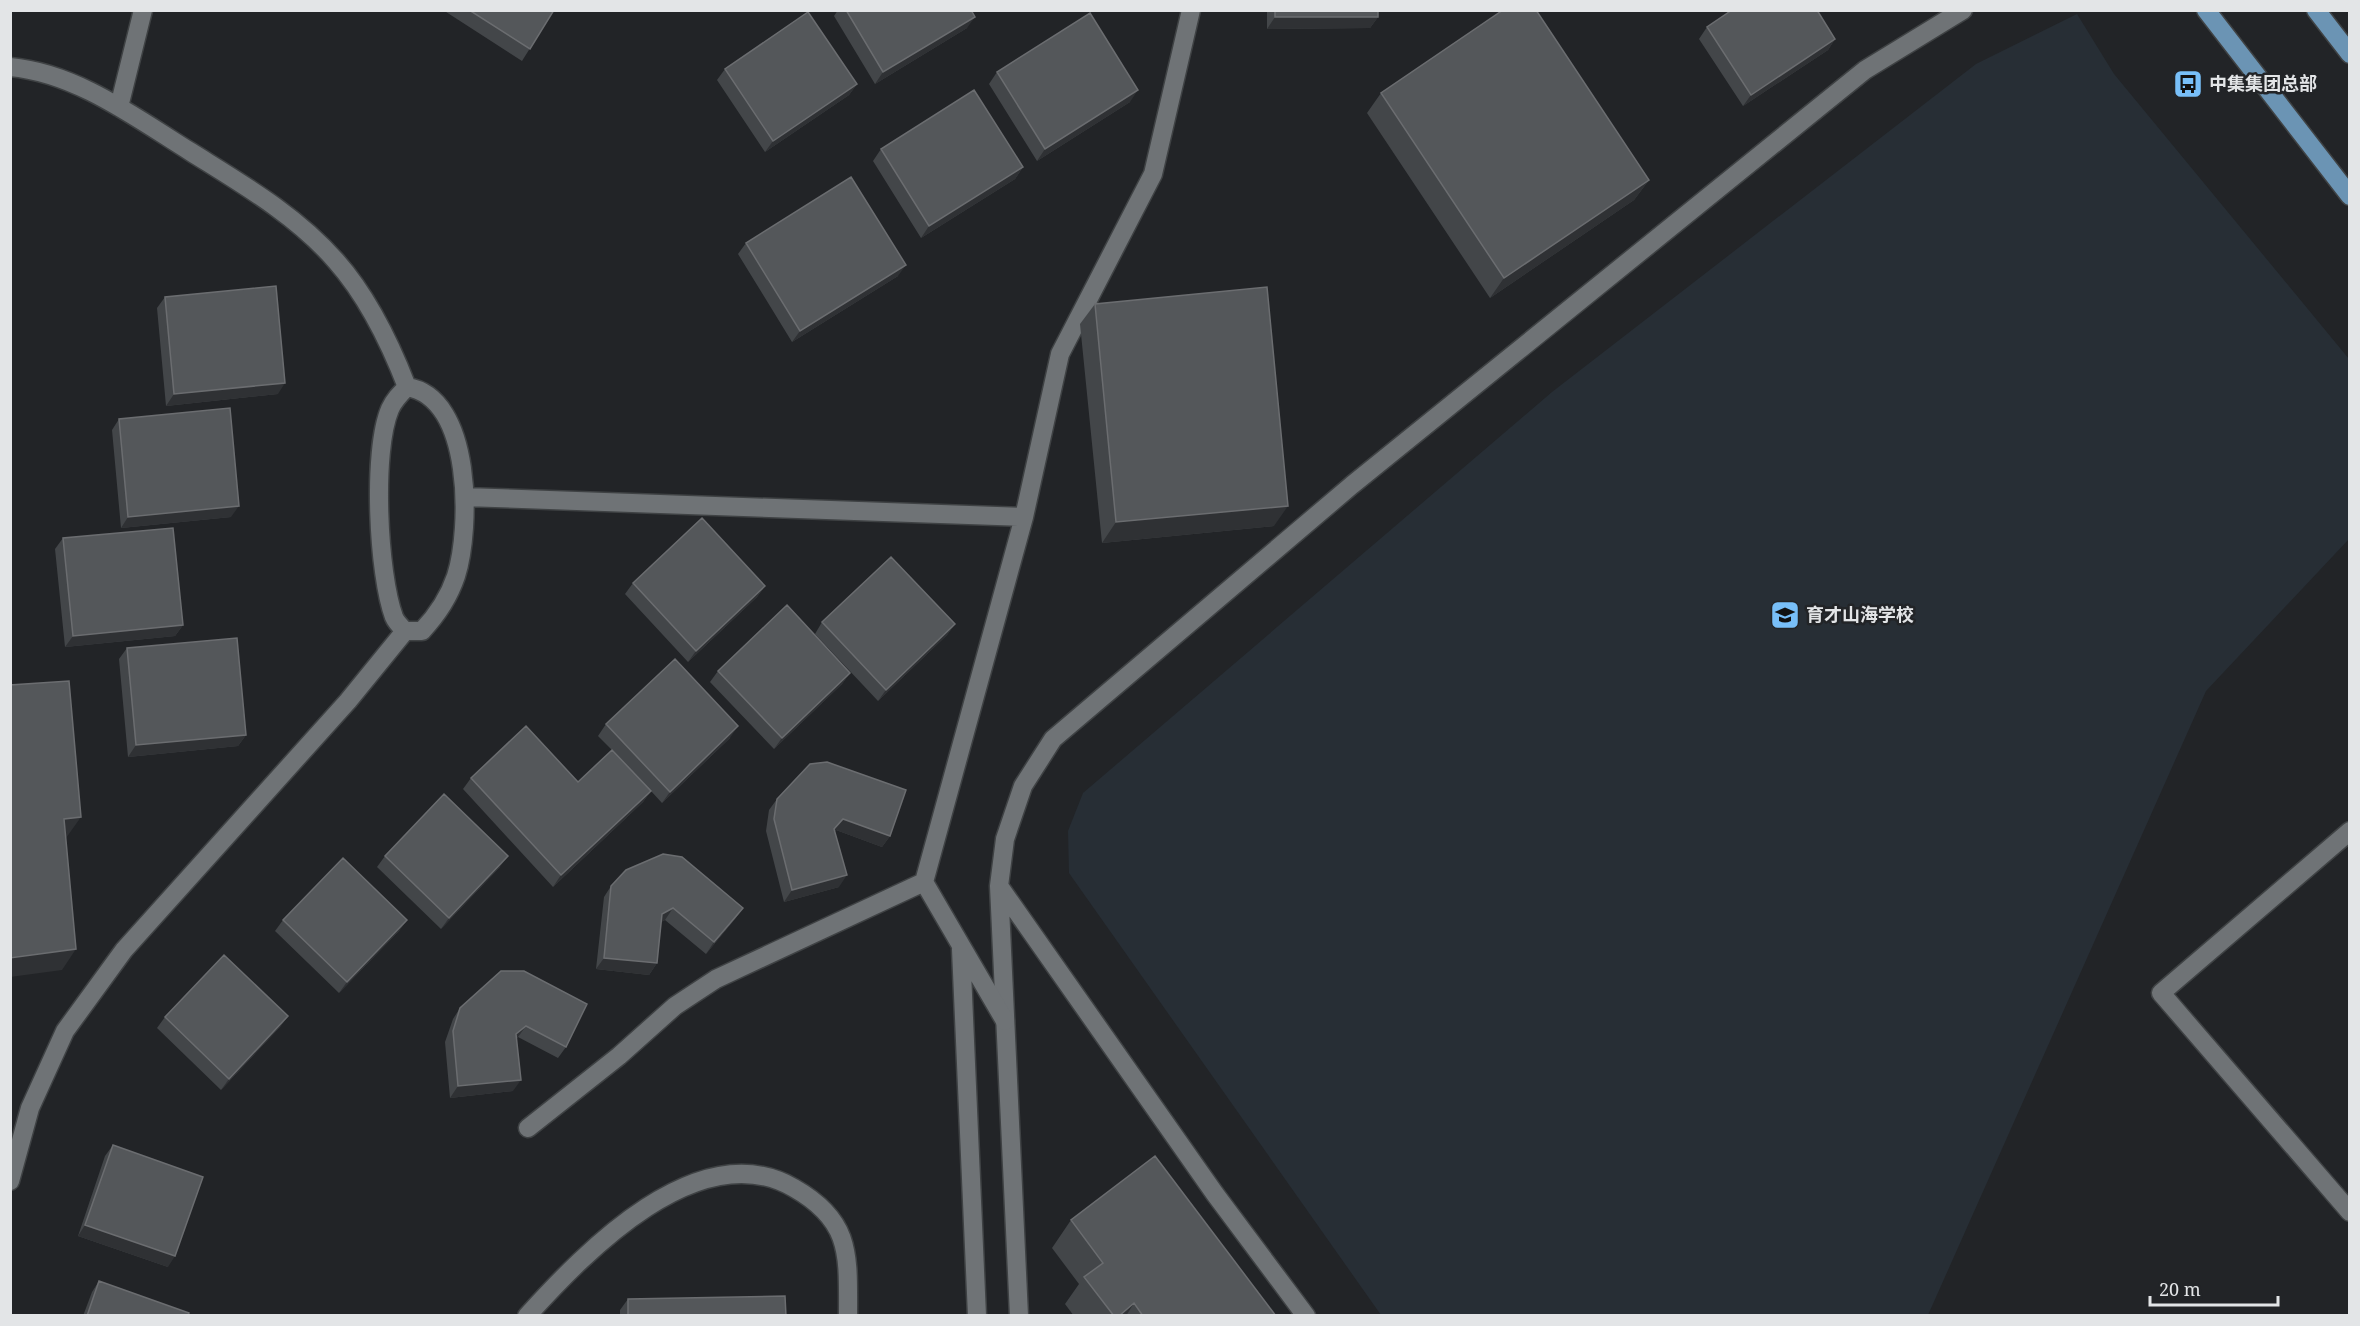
<svg xmlns="http://www.w3.org/2000/svg" width="2360" height="1326" font-family="'Noto Serif','Noto Sans SC',serif">
  <style>
    .built { fill: #272e35 }
    .lines { fill: none; stroke-linecap: round; stroke-linejoin: round }
    .lane-casing { stroke: #3f4244; stroke-width: 21 }
    .street-casing { stroke: #3f4244; stroke-width: 21 }
    .primary-casing { stroke: #3f4244; stroke-width: 21 }
    .lane { stroke: #6f7376; stroke-width: 18 }
    .street { stroke: #6f7376; stroke-width: 18 }
    .primary { stroke: #6b94b4; stroke-width: 18 }
    .wall { fill: #434649 }
    .shaded-wall { fill: #2f3134 }
    .building { fill: #54575a; stroke: #6b6d70; stroke-width: 1.5 }
    .labels { text-anchor: middle; stroke-width: 5; stroke-linejoin: round; paint-order: stroke }
    .poi-label { font-size: 18px; font-weight: bold; fill: #e3e5e7; stroke: #222427; text-anchor: start }
  </style>
  <rect width="100%" height="100%" fill="#222427"/>
  <path class="built" d="M2077,14l37,60 235,285v180l-143,152 -278,624h-547l-312,-442 -1,-42 15,-38 469,-401 424,-328z"/>
  <g class="lines">
    <g class="lane-casing">
      <path id="lane" d="M999,886l216,308 91,122
        M1019,1316l-20,-430 6,-47 18,-53 30,-47 299,-254 513,-415 98,-60"/>
    </g>
    <g class="street-casing">
      <path id="street" d="M10,67c67,6 126,51 181,85 51,32 105,63 145,109 32,36 54,82 71,126
        M119,107l24,-97
        M465,497l559,20
        M2350,831l-189,162 189,219
        M961,949l16,367
        M1005,1021l-81,-139 100,-365 36,-163 93,-180 38,-164
        M528,1128l91,-72 56,-50 41,-27 208,-97
        M10,1181l20,-73 35,-77 59,-81 224,-249 57,-70h17c15,-16 27,-34 34,-55 15,-47 17,-179 -49,-189 -7,7 -13,13 -17,22 -18,42 -12,165 4,208 2,5 7,10 11,14
        M527,1316c58,-64 172,-183 267,-128 58,33 54,67 54,128"/>
    </g>
    <g class="primary-casing">
      <path id="primary" d="M2206,10l144,186
        M2316,10l34,44"/>
    </g>
    <use href="#lane" class="lane"/>
    <use href="#street" class="street"/>
    <use href="#primary" class="primary"/>
  </g>
  <path class="wall" d="M443,10h111l-32,51z
    M838,10h133l-4,18 -92,56 -41,-68z
    M1267,10h111v7l-8,11 -103,1z
    M1707,27l128,12 -7,11 -85,56 -44,-67z
    M725,69l132,15 -8,11 -84,57 -48,-72z
    M997,72l133,30 -93,59 -48,-77z
    M1381,93l268,87 -15,20 -144,98 -123,-185z
    M881,149l142,18 -8,12 -94,59 -48,-77z
    M746,243l152,33 -106,66 -54,-88z
    M165,297l113,97 -112,12 -9,-98z
    M1095,304l179,222 -172,17 -22,-219z
    M119,419l112,98 -110,11 -9,-98z
    M63,538l120,87 -8,11 -110,11 -10,-98z
    M633,583l132,3 -8,11 -69,65 -63,-68z
    M822,622l133,2 -8,11 -69,66 -63,-67z
    M127,648l119,87 -8,11 -110,11 -9,-98z
    M718,671l132,2 -8,11 -68,65 -64,-67z
    M606,724l124,14 -68,65 -11,-12 -8,11 -90,85 -90,-98 8,-11 107,4 34,-32 -14,-14z
    M777,799l113,37 -8,11 -46,-17 -1,1 4,56 -55,15 -18,-71 3,-21z
    M385,856l115,11 -59,62 -64,-62z
    M611,886l132,22 -8,11 -29,35 -41,-34 -4,2 -4,41 -8,12 -53,-6 8,-72z
    M283,920h124l-8,11 -60,62 -64,-62z
    M501,971l65,76 -8,11 -40,-21 -1,1 -4,53 -63,7 -5,-56 8,-23 7,-11z
    M288,1016l-8,11 -59,63 -64,-62 8,-11z
    M113,1145l55,122 -90,-31 27,-80z
    M1071,1220l205,96h-202l-9,-12 14,-20 -27,-36z
    M99,1281l89,35h-105l9,-24z
    M628,1299l158,17h-166v-6z"/>
  <path class="shaded-wall" d="M975,17l-8,11 -92,56 8,-12z
    M1275,17h103l-8,11 -103,1z
    M1835,39l-7,11 -85,56 8,-11z
    M857,84l-8,11 -84,57 8,-11z
    M1138,90l-8,12 -93,59 8,-12z
    M1023,167l-8,12 -94,59 8,-12z
    M1649,180l-15,20 -144,98 14,-20z
    M906,265l-8,11 -106,66 8,-11z
    M285,383l-7,11 -112,12 8,-12z
    M239,506l-8,11 -110,11 7,-11z
    M1288,506l-14,20 -172,17 14,-21z
    M765,586l-8,11 -69,65 8,-11z
    M955,624l-8,11 -69,66 8,-11z
    M183,625l-8,11 -110,11 8,-11z
    M850,673l-8,11 -68,65 8,-11z
    M738,726l-8,12 -68,65 8,-11z
    M246,735l-8,11 -110,11 8,-12z
    M651,791l-8,11 -90,85 8,-12z
    M81,817l-15,21 -16,2 14,-21z
    M843,819l47,17 -8,11 -46,-17 -10,10 8,-11z
    M508,856l-8,11 -59,62 8,-11z
    M847,875l-8,12 -55,15 8,-12z
    M673,908l-8,12 -11,5 8,-11z
    M743,908l-8,11 -29,35 8,-12z
    M407,920l-8,11 -60,62 8,-11z
    M76,949l-14,21 -52,7v-19z
    M604,958l53,5 -8,12 -53,-6z
    M288,1016l-8,11 -59,63 8,-11z
    M526,1026l-8,11 -9,9 7,-12z
    M521,1080l-8,11 -63,7 8,-12z
    M85,1225l90,31 -7,11 -90,-31z
    M1134,1303l-8,13h-7z"/>
  <path class="building" d="M469,10h85l-24,39z
    M846,10h125l4,7 -92,55z
    M1275,10h103v7h-103z
    M1503,10h33l113,170 -145,98 -123,-185z
    M1732,10h85l18,29 -84,56 -44,-68z
    M808,12l49,72 -84,57 -48,-72z
    M1090,13l48,77 -93,59 -48,-77z
    M974,90l49,77 -94,59 -48,-77z
    M851,177l55,88 -106,66 -54,-88z
    M276,286l9,97 -111,11 -9,-97z
    M1267,287l21,219 -172,16 -21,-218z
    M230,408l9,98 -111,11 -9,-98z
    M702,518l63,68 -69,65 -63,-68z
    M173,528l10,97 -110,11 -10,-98z
    M891,557l64,67 -69,66 -64,-68z
    M787,605l63,68 -68,65 -64,-67z
    M237,638l9,97 -110,10 -9,-97z
    M675,659l63,67 -68,66 -64,-68z
    M69,681l12,136 -17,2 12,130 -66,9v-273z
    M526,726l52,56 34,-32 39,41 -90,84 -90,-97z
    M827,762l79,28 -16,46 -47,-17 -9,10 13,46 -55,15 -18,-71 3,-20 33,-35z
    M444,794l64,62 -59,62 -64,-62z
    M663,854l19,3 61,51 -29,34 -41,-34 -11,6 -5,49 -53,-5 7,-72 15,-16z
    M343,858l64,62 -60,62 -64,-62z
    M224,955l64,61 -59,63 -64,-62z
    M501,971h23l63,33 -21,43 -40,-21 -10,8 5,46 -63,6 -5,-55 7,-23z
    M113,1145l90,32 -28,79 -90,-31z
    M1155,1156l121,160h-133l-9,-13 -15,13h-5l-30,-39 19,-14 -32,-43z
    M99,1281l90,32 -1,3h-101z
    M785,1296l1,20h-158v-17z"/>
  <defs>
    <g id="bus-square" transform="scale(1.5)"><rect x="-9" y="-9" width="18" height="18" rx="4" fill="#78bff8" stroke="#222427"/><path d="M-5-6H5V4H4V6H2V4H-2V6H-4V4H-5ZM-3.5-4V0h7V-4ZM-3.5 1.2v1.5H-2V1.2ZM2 1.2v1.5H3.5V1.2Z" fill="#111"/></g>
    <g id="school-square" transform="scale(1.5)"><rect x="-9" y="-9" width="18" height="18" rx="4" fill="#78bff8" stroke="#222427"/><path d="M0-5L7-2L0 1L-7-2ZM-4 1L0 2.5L4 1V4Q0 6-4 4Z" fill="#111"/></g>
  </defs>
  <g fill-rule="evenodd">
    <use href="#bus-square" x="2188" y="84"/>
    <use href="#school-square" x="1785" y="615"/>
  </g>
  <g class="labels">
    <g class="poi-label">
      <text x="2209" y="90">中集集团总部</text>
      <text x="1806" y="621">育才山海学校</text>
    </g>
  </g>
  <rect width="2360" height="1326" fill="none" stroke="#e3e5e7" stroke-width="24"/>
  <path d="M2150 1296v9h128v-9" fill="none" stroke="#e3e5e7" stroke-width="3"/>
  <text x="2159" y="1296" font-size="18" fill="#e3e5e7" stroke="#222427" stroke-width="4.5" paint-order="stroke">20 m</text>
</svg>
